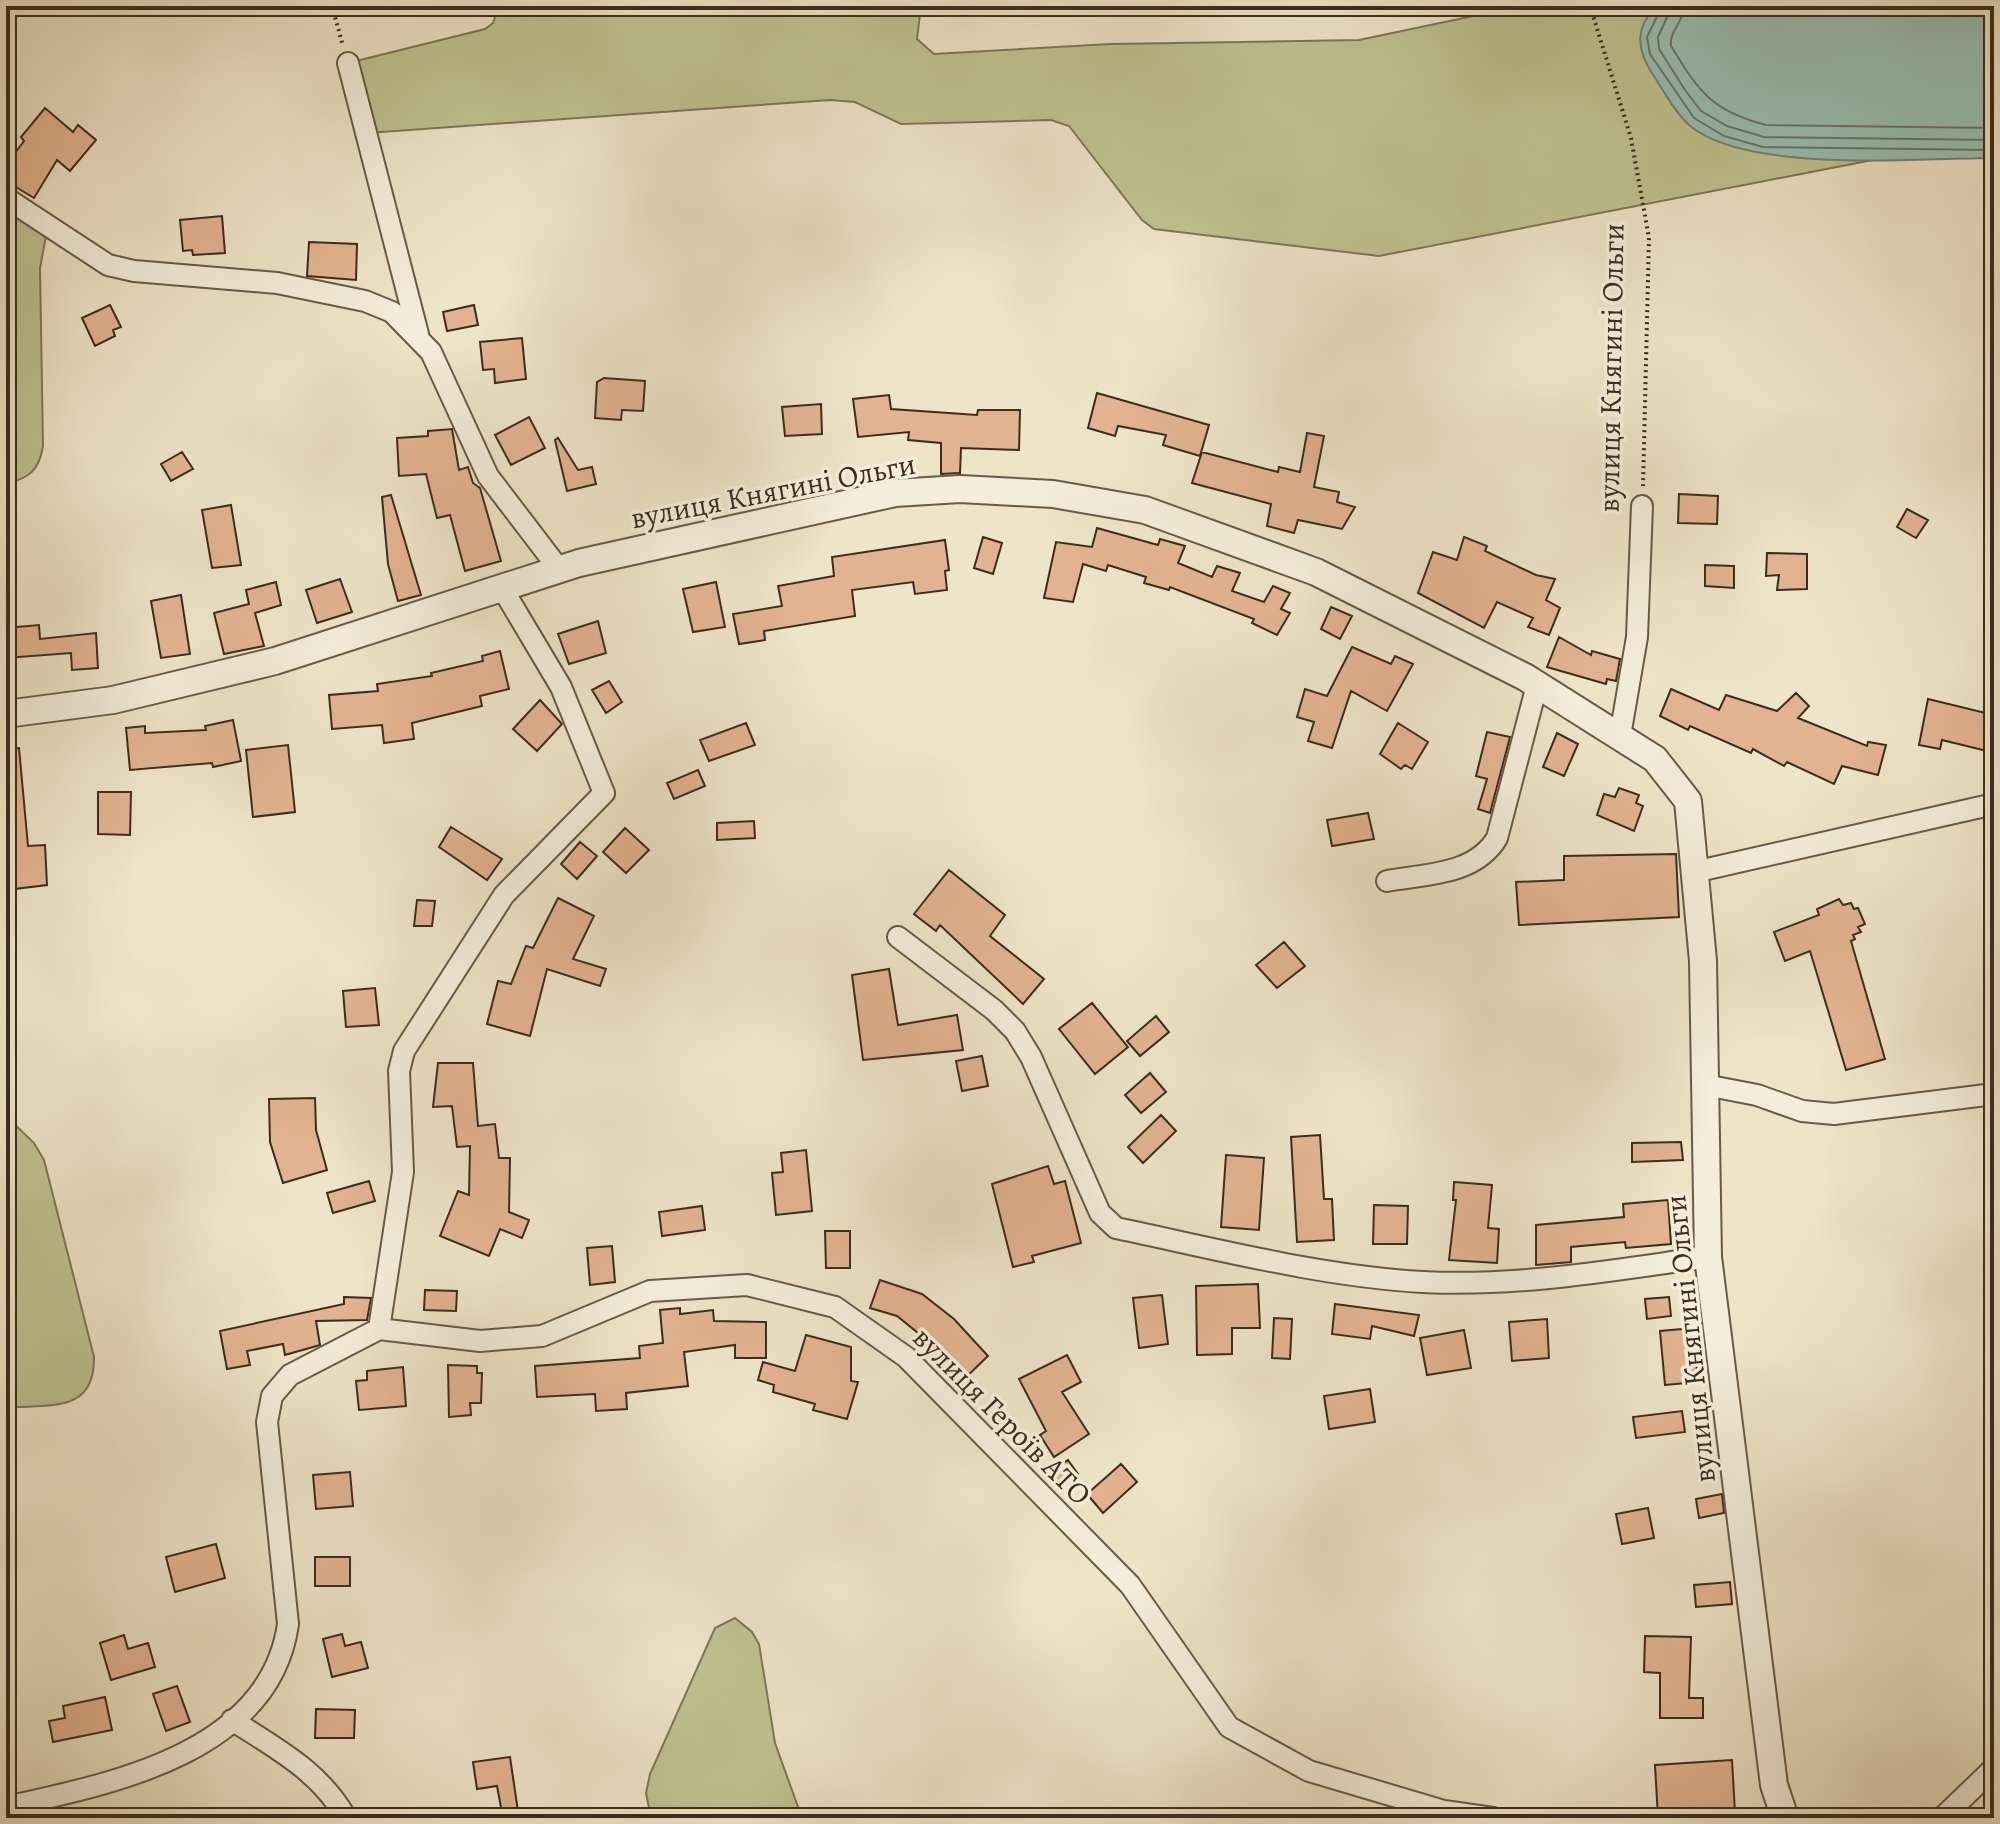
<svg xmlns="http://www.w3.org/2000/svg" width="2000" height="1824" font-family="Alegreya,serif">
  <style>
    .green { fill: #c0c291; stroke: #7e7758; stroke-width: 2 }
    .water { fill: #99bfb4; stroke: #748478; stroke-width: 2 }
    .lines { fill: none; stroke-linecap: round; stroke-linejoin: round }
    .shore { stroke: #6a7669; stroke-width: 2 }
    .building { fill: #e2b390; stroke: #3c2c1e; stroke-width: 2 }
    .minor-casing { stroke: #685a48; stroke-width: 24 }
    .tertiary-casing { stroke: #685a48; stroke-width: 30 }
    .path { stroke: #3c2c1e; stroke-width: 4; stroke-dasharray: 2 4; stroke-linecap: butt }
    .minor { stroke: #f4eddb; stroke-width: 20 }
    .tertiary { stroke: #f4eddb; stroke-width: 26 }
    .labels { text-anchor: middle; stroke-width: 7; stroke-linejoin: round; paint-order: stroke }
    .street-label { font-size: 30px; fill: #3c2c1e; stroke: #f4eddb }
  </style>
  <rect width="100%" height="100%" fill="#eee4c7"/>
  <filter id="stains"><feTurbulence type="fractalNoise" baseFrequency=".0025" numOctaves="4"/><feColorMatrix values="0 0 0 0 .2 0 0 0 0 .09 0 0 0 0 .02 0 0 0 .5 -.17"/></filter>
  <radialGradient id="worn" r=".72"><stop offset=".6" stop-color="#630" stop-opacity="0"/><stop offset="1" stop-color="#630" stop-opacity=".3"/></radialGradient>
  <path class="green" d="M499,6h422l-4,33 17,15 177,-10 248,-4 162,-34h178l154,153 30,-1 -504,98 -225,-27 -12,-9 -73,-94 -18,-6 -150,4 -46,-22 -25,-2 -462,33 -20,-70 137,-34 8,-6z
    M6,198l42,27 -8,43 3,178c-4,25 -14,32 -37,38z
    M6,1116l28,27 10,17 50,197c1,57 -45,47 -88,51z
    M735,1618l17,14 7,12 16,99 27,75h-151l-5,-25 4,-19 65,-146z"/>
  <path class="water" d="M1658,6h336v152c-75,0 -248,16 -305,-33 -16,-15 -27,-37 -39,-55 -14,-23 -14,-46 8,-64z"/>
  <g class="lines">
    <path class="shore" d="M1662,6l-15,31 3,17 44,64 30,18 39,11 231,3
      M1672,6l-14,31 1,12 26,41 16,21 26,15 37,11 230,3
      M1684,6c0,16 -15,25 -13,40 28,46 41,65 95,79l228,3"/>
  </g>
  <path class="building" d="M45,108l28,24 5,-7 18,15 -26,31 -13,-11 -23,38 -28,-17v-16l18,-24 -3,-4z
    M222,216l3,37 -32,2 -1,-5 -9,1 -3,-31z
    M309,242l48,2 -1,36 -49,-4z
    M110,305l11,22 -8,3 2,6 -20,10 -13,-28z
    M474,305l4,20 -31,6 -4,-19z
    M522,338l4,41 -31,4 -1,-14 -11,1 -3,-28z
    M604,378l41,3 -2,30 -21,-1 -1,10 -26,-2 2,-36z
    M1097,393l112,32 -9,31 -37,-11 3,-10 -48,-9 -3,10 -27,-8z
    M889,395l2,14 86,6 1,-5h42l-1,40 -58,-2 -1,25 -19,1v-31l-33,-3 1,-8 -51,5 -5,-38z
    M821,404l1,30 -37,2 -3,-29z
    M529,417l16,31 -34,17 -16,-30z
    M452,429l7,41 9,-3 5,16 7,5 21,73 -36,10 -15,-56 -13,3 -11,-44 -27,2 -2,-38 31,-2v-5z
    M1307,433l17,3 -10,51 25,5 -2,10 18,5 -13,22 -44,-9 -4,13 -27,-7 4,-22 -79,-21 10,-31 76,20 1,-5 21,5z
    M558,438l20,32 14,-3 4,17 -29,7 -12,-51z
    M182,452l11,17 -22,12 -10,-17z
    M1679,494l39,2 -1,28 -39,-1z
    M391,495l30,100 -23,6 -10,-37 -6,-67z
    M231,505l10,60 -29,3 -10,-58z
    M1907,509l21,11 -12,18 -19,-11z
    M1097,528l61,17 2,-6 25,7 -7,17 34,14 5,-11 23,7 -8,18 32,11 9,-16 17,7 -9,16 9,4 -13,22 -25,-12 2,-4 -84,-32 -1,3 -25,-7 2,-6 -38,-12 -2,6 -23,-7 -10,38 -29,-4 12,-56 36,5z
    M983,537l19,6 -9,31 -19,-6z
    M1464,537l23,9 -2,5 51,24 19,4 -9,21 14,8 -11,27 -21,-8 5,-9 -36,-16 -13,26 -66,-35 15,-41 24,8z
    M945,540l4,30 -4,1 2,19 -32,4 -2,-12 -61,8 3,26 -91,15 1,9 -26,4 -6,-30 49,-8 -4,-20 56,-10 -2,-19z
    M1767,553l40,1v35l-30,1 2,-15 -13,1z
    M1705,565l29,1v22l-29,-2z
    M340,579l12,33 -35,11 -11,-33z
    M276,582l5,23 -26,8 9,33 -40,8 -10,-41 35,-9 -3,-14z
    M716,582l9,45 -32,5 -10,-43z
    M181,595l9,59 -29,4 -10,-57z
    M1331,607l21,9 -12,23 -19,-10z
    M598,621l8,32 -37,11 -11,-30z
    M39,625l1,14 56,-6 2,35 -26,2 -1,-17 -65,5v-30z
    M1559,637l32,18 1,-4 28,8 -4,22 -9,-2 -1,5 -59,-17z
    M1352,647l39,17 4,-8 18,8 -26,47 -36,-20 -19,57 -24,-7 6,-19 -17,-5 8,-28 22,7z
    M500,651l9,38 -29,7 2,10 -70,17 2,16 -30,4 -2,-18 -50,4 -3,-34 49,-4 -1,-7 55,-8 -1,-3 52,-12 -1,-5z
    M609,681l13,21 -16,11 -14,-23z
    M1671,689l48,21 7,-15 51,16 19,-18 13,13 -11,12 69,28 1,-4 18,3 -8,30 -36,-9 -8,18 -47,-22 -3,4 -31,-17 -2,4 -61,-27 -2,4 -28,-14z
    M1928,699l66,16 -3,37 -49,-12 -2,9 -21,-4z
    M540,700l22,24 -25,27 -24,-22z
    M233,720l8,41 -28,6 -1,-4 -82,7 -4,-42 19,-2v7l61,-3 -1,-4z
    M746,723l9,22 -46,16 -9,-21z
    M1398,723l30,19 -16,27 -7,-4 -4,4 -21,-15z
    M1487,732l23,5 -20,76 -12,-4 9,-30 -11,-3z
    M1557,733l21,11 -14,32 -21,-9z
    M288,745l7,67 -42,5 -7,-67z
    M19,748l9,98 17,-1 2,40 -41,5v-141z
    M698,770l7,16 -31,13 -7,-16z
    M1619,788l20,7 -3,8 7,3 -9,25 -37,-16 7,-21 11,3z
    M98,792h33l-1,43 -32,-1z
    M1368,813l6,26 -42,7 -5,-26z
    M754,821l1,17 -38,2v-17z
    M451,827l51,32 -15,21 -48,-33z
    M625,828l24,22 -23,23 -23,-21z
    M580,842l17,14 -20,23 -16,-15z
    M1676,854l3,63 -160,8 -3,-43 48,-2v-24z
    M949,870l56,45 -15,21 54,43 -21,25 -83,-79 -4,6 -22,-17z
    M558,898l36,18 -21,43 33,10 -6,17 -53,-17 -17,67 -43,-12 11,-43 13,3 15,-38 7,2z
    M1839,899l4,6 8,-2 3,6 4,-1 7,16 -7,3 3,5 -8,3 2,4 -4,2 34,118 -39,11 -36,-119 -25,10 -11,-29 45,-17 -2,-6z
    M417,900l18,1 -3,25h-18z
    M1284,942l21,24 -28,22 -21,-23z
    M889,969l9,56 59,-10 6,35 -100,10 -11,-85z
    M375,988l4,37 -33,2 -3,-36z
    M1092,1003l36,44 -33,27 -36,-45z
    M1156,1016l13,16 -29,24 -13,-15z
    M982,1056l6,30 -26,5 -6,-30z
    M438,1063h35l5,63 17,-2 4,34h11l-1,54 20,8 -7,18 -22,-9 -11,27 -49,-20 18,-45 11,4 1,-49 -13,1 -5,-41 -19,1z
    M1150,1073l16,19 -25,21 -16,-18z
    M315,1098l1,32 11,40 -44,13 -13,-41 -1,-43z
    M1161,1115l15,16 -33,32 -15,-16z
    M1320,1135l4,64h8l2,41 -37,2 -6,-105z
    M1681,1142l2,18 -51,2v-19z
    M806,1150l6,61 -36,4 -4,-42 11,-1 -2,-19z
    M1226,1155l38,3 -5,72 -38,-3z
    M1048,1166l6,18 11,-3 16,62 -49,13 2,6 -21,5 -21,-83z
    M369,1181l6,20 -42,12 -6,-20z
    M1454,1182l38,3 -4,43 11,1 -2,34 -48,-3 7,-60h-3z
    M1668,1200l3,44 -45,4 -1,-6 -54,5v15l-35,3v-40l88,-8 -1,-13z
    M1374,1205l34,1 -1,38h-34z
    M702,1206l3,24 -43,6 -3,-24z
    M825,1231h25v37h-24z
    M612,1246l3,36 -25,3 -3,-37z
    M880,1280l42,14 32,25 34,37 -30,29 -27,-28 8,-7 -42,-34 -27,-8z
    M1258,1284l2,44h-28v26l-35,1 -1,-69z
    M425,1290l32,1 -1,20 -32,-1z
    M1162,1295l6,49 -29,4 -6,-50z
    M344,1297l27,1 -4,22 -51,1 4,24 -35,10 -2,-11 -36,7 3,14 -23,4 -7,-38 124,-27z
    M1669,1297l2,19 -24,3 -2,-20z
    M1335,1304l84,11 -5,21 -42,-10 -2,13 -38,-5z
    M680,1308v6l33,-4 1,11 52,1v36h-31v-13l-51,7 4,34 -62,7 1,16 -31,2 -1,-17 -58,3 -2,-31 105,-8 -1,-12 24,-3 -3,-33z
    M1274,1318l18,1 -2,40 -18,-1z
    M1547,1319l2,39 -37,3 -3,-39z
    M1693,1328l5,54 -33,3 -5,-54z
    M1464,1330l7,38 -44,7 -7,-37z
    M806,1335l45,12v34l7,1 -11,37 -34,-9 2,-6 -42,-12 1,-7 -16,-5 5,-18 32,9z
    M1067,1355l14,27 -19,10 27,42 -35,23 -14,-22 6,-4 -27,-52z
    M448,1365l29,1v7h5l-1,30h-11l1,12 -22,2z
    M403,1367l3,39 -47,4 -3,-29 11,-1v-9z
    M1370,1389l5,33 -46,7 -5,-33z
    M1682,1411l3,21 -49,6 -3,-21z
    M1068,1460l10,14 -19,14 -10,-14z
    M1121,1464l16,18 -34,31 -16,-19z
    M350,1472l3,34 -37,3 -3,-34z
    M1722,1494l2,19 -25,5 -3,-19z
    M1648,1508l6,30 -32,6 -6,-30z
    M216,1544l9,34 -50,14 -9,-35z
    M315,1557h35v29h-35z
    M1730,1582l2,22 -36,3 -2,-22z
    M342,1634l3,12 16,-4 7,26 -36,9 -9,-38z
    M124,1635l4,14 20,-6 7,24 -44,13 -11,-37z
    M1645,1636l46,1 -2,61h14v20h-43v-45l-16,-1z
    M177,1686l13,36 -24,9 -13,-37z
    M105,1697l7,33 -59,12 -4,-21 16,-3 -2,-12z
    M316,1709l39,1 -1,28h-39z
    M510,1757l9,61h-16l-6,-32 -20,3 -4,-27z
    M1732,1760l3,53 -77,5 -3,-53z"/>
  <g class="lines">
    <g class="minor-casing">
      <path id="minor" d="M348,63l70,271
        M6,198l102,67 26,6 143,12 88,18 27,11 39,40 57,124 71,93
        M1620,736l17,-99 5,-131
        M1694,872l300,-68
        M1387,881c39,-7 88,-6 110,-43l40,-153
        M898,937l96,73 21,21 16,26 69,156 16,15c101,21 203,48 307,54 96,5 190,-12 285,-25
        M1705,1085l52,10 45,16 32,3 160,-20
        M379,1329l24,-157 -4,-101 5,-20 100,-156 100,-102 -43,-106 -59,-99
        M232,1720c43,28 88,51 114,98
        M6,1807c105,-23 264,-54 282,-183l-21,-202 5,-26 18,-21 89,-46 101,12 62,-5 108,-45 97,-6 88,22 71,50 224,228 99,142 80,44 135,40 49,7
        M1942,1818l52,-50"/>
    </g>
    <g class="tertiary-casing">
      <path id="tertiary" d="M6,714l107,-14 162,-39 304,-98 316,-70 65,-4 93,5 92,16 171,62 209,105 130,82 33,42 15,160 5,296 66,528 11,33"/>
    </g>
    <path class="path" d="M332,6l11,40
      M1590,6l41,132 18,100 -6,250"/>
    <use href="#minor" class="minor"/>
    <use href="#tertiary" class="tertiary"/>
  </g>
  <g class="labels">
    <g class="street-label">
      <text transform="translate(1611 368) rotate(-89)" y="10">вулиця Княгині Ольги</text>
      <text transform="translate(773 491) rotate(-11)" y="10">вулиця Княгині Ольги</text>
      <text transform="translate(1690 1339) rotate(-96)" y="10">вулиця Княгині Ольги</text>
      <text transform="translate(1002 1416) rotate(45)" y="10">вулиця Героїв АТО</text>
    </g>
  </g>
  <rect width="2000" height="1824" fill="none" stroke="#eee4c7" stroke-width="32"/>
  <rect x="8" y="8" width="1984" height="1808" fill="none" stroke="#3c2c1e" stroke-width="4"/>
  <rect x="16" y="16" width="1968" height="1792" fill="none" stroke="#3c2c1e" stroke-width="2"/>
  <rect width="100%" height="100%" filter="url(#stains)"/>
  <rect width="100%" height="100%" fill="url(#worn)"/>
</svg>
